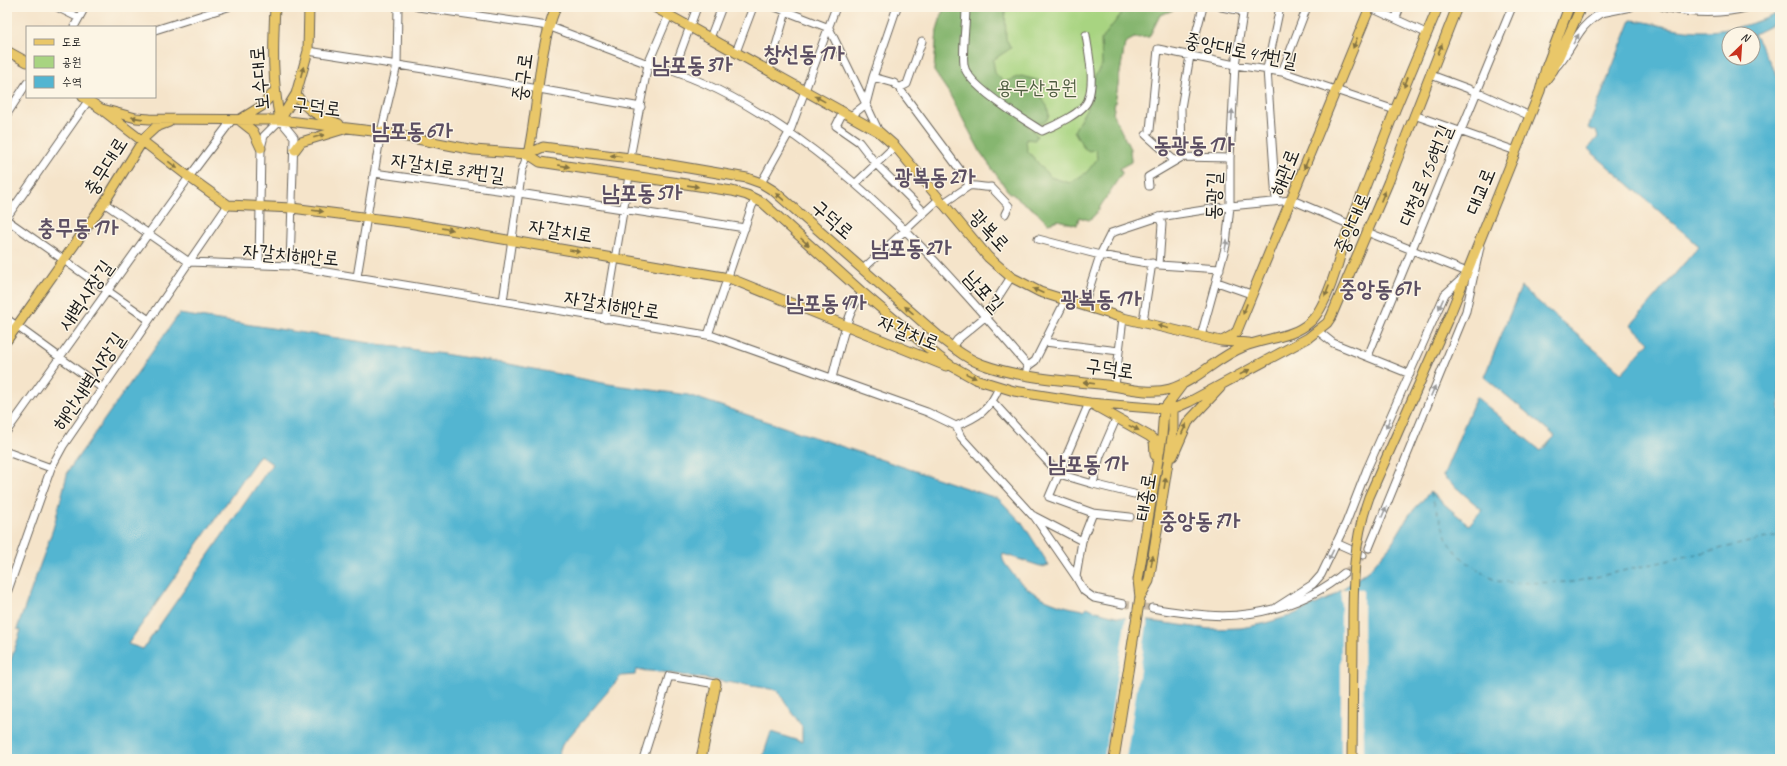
<svg xmlns="http://www.w3.org/2000/svg" width="1787" height="766" font-family="Caveat,'Poor Story',sans-serif">
  <style>
    .green { fill: #a8d481; stroke: #62784e }
    .forest { fill: #86b66f; stroke: #516946 }
    .water { fill: #53b5d1; stroke: #386876; fill-rule: evenodd }
    .pier { fill: #f5e4ca }
    .lines { fill: none; stroke-linecap: round; stroke-linejoin: round }
    .ferry { stroke: #325964; stroke-width: 1; stroke-dasharray: 5 4; stroke-linecap: butt }
    .minor-tunnel { stroke: #cabca7; stroke-width: 7; stroke-dasharray: 7 3.5; stroke-linecap: butt }
    .minor-casing { stroke: #686259; stroke-width: 9 }
    .major-casing { stroke: #686259; stroke-width: 11 }
    .minor { stroke: #fff; stroke-width: 7 }
    .major { stroke: #e9c769; stroke-width: 9 }
    .major-bridge-casing { stroke: #686259; stroke-width: 11; stroke-linecap: butt }
    .major-bridge { stroke: #e9c769; stroke-width: 9 }
    .oneway { fill: #999 }
    .oneway2 { fill: #827242 }
    .labels { text-anchor: middle; stroke-width: 3; stroke-linejoin: round; paint-order: stroke }
    .street-label { font-size: 20px; fill: #1c1c1c; stroke: #fcf5e5 }
    .park-label { font-size: 20px; fill: #4d5c3f; stroke: #fcf5e5 }
    .quarter-label { font-size: 22px; font-weight: bold; fill: #5c4f63; stroke: #fcf5e5 }
  </style>
  <rect width="100%" height="100%" fill="#fcf5e5"/>
  <filter id="ink" filterUnits="userSpaceOnUse"><feTurbulence type="fractalNoise" baseFrequency=".025" numOctaves="2"/><feDisplacementMap in="SourceGraphic" scale="8" xChannelSelector="R" yChannelSelector="G"/><feConvolveMatrix kernelMatrix="1 2 1 2 8 2 1 2 1" color-interpolation-filters="sRGB"/></filter>
  <filter id="wash" filterUnits="userSpaceOnUse"><feTurbulence type="fractalNoise" baseFrequency=".012" numOctaves="4" result="noise"/><feDisplacementMap in="SourceGraphic" scale="16" xChannelSelector="R" yChannelSelector="G"/><feGaussianBlur stdDeviation="0.9" result="paint"/><feColorMatrix in="noise" values="0 0 0 0 0 0 0 0 0 0 0 0 0 0 0 0 0 1.4 0 .05"/><feComposite in="paint" operator="in"/></filter>
  <g filter="url(#wash)">
    <rect width="100%" height="100%" fill="#f5e4ca"/>
    <path class="green" d="M944,7h231l-2,3 -13,5 -11,22 -15,1 -9,5 -12,71 17,35 1,13 -11,6 2,5 -28,43 -5,4 -10,-3 -2,8 -19,-5 -10,3 -10,-10 -30,-22 -27,-38 -32,-60 -15,-22 3,-41z"/>
    <path class="forest" d="M944,7h61l1,32 5,9 -18,12 2,13 9,9 17,-6 23,6 1,4 -6,8 8,12 2,9 -3,6 -9,2 -9,-3 -1,5 10,10 -2,5 -9,-1 1,11 23,27 20,6 17,-11 10,-13 -1,-10 -7,2 -5,-3 -10,-17 16,-29 4,-25 8,-12 -1,-25 20,-26 1,-7h53l-2,3 -13,5 -11,22 -15,1 -9,5 -12,71 17,35 1,13 -11,6 2,5 -28,43 -5,4 -10,-3 -2,8 -19,-5 -10,3 -10,-10 -30,-22 -27,-38 -32,-60 -15,-22 3,-41z"/>
    <path class="water" d="M1780,12v9l-26,13 26,46v679h-1018l9,-27 31,10v-15l-25,-37 -115,-18 -26,-2 -1,5 -14,1 -59,69 -5,14h-550v-88l14,-41 -4,-1 36,-100 15,-58 111,-157 330,50 99,20 80,11 311,104 24,25 26,41 -6,2 -40,-13c-2,5 2,10 6,15 17,25 46,37 75,41l3,-3 9,4 24,6 89,12 32,-1 21,-4 28,-8 40,-18 39,-28 22,-25 18,-30 21,-23 39,33 13,-15 -39,-34 33,-79 65,54 14,-15 -71,-59 37,-90 101,86 27,-31 -18,-17 68,-79 -111,-97 10,-12 -2,-6 -8,-3 43,-108c16,1 31,7 48,9 34,6 71,-2 101,-17zM1729,34h24v24h-24zM260,455l12,9 -129,185 -15,-5z"/>
    <path class="pier" d="M1342,589h21l1,170h-23v-169z
      M1126,616l22,3 -22,140h-22z"/>
    <g class="lines">
      <path class="ferry" d="M1430,492l19,52 16,17 31,20 22,2 56,-1 206,-47"/>
    </g>
  </g>
  <g filter="url(#ink)">
    <g class="lines">
      <path class="minor-tunnel" d="M1344,573l13,-10 12,-15
        M1123,604l29,4"/>
      <g class="minor-casing">
        <path id="minor" d="M57,7l22,11
          M418,7l130,19 100,38 -18,94
          M775,7l54,21 37,76 -15,12
          M966,7c0,19 -4,40 -2,58 2,20 62,56 78,66 12,-5 42,-19 46,-31 7,-20 1,-44 -2,-65
          M1221,7l22,4
          M1369,7l57,26
          M1663,7c30,7 58,8 87,0
          M7,9l1,-2
          M669,15l-21,49c41,10 78,28 113,50 106,65 187,159 267,252l-2,8
          M1396,18l4,-11
          M74,27l11,-20
          M155,30l73,-23
          M710,38l12,-31
          M308,51l122,19 211,37
          M736,52l17,-45
          M1555,68c11,-11 16,-23 25,-36 5,-8 13,-14 21,-19l30,-6
          M674,70l23,-63
          M769,70l17,-59
          M1282,72l25,-65
          M1431,75l46,17 53,24
          M873,77l21,6 5,5 8,-4 15,-43
          M899,88l67,90 3,8 -27,18
          M843,112l-7,14 23,16 17,22 48,48
          M7,114l20,-31
          M1414,115l102,36
          M1150,130l8,-81 77,16 47,7 113,38
          M879,132l-13,-28 7,-27 24,-70
          M1146,135l28,25
          M1182,157l48,1
          M374,173l145,20 226,35
          M761,183l29,-52 46,-124
          M856,183l39,-37
          M969,186c9,-1 13,2 22,1l18,19 -4,8
          M1149,186l-1,-9 34,-20 -1,-49 9,-52 13,-49
          M1276,201l-9,-132 13,-62
          M104,203l85,59 101,4 423,70 214,76 29,14c22,-9 34,-16 43,-39
          M7,217l81,-116
          M1159,217l3,7 -3,41
          M7,220l142,100
          M1367,232l100,40
          M1038,239l62,16 59,10 61,4
          M259,265l2,-117 3,-12 16,-16 14,17 -4,129
          M863,269l75,-69
          M357,277l24,-145 16,-67 1,-58
          M1217,282l34,12
          M503,301l19,-131 6,-16
          M1084,305l16,-50 11,-22 48,-16 71,-11 62,-6 59,25
          M7,319l95,69
          M605,319l24,-143
          M1143,321l9,-58
          M1318,331l15,12 77,31
          M708,335l44,-129 4,-7
          M1201,336l25,-91 4,-39v-48l5,-93 9,-58
          M1045,342l74,9
          M952,347l5,-7 29,-24 25,-39
          M1368,356l144,-349
          M1028,366l7,-5 30,-60
          M832,378c6,-22 15,-69 31,-85
          M1115,386l8,-68
          M993,402l66,72 34,10 41,10
          M1089,403l-40,94 44,16 37,4
          M956,426l5,11 71,78 50,26
          M7,431l182,-254 43,-57
          M7,452l44,16
          M1093,484l7,-28 16,-37
          M1093,513l-11,28 -6,36 8,14 10,7 29,6
          M1034,516l42,61
          M1336,543l27,12
          M1369,548l97,-237 14,-64
          M7,593l44,-125 12,-22 165,-241
          M1277,607l36,-23 8,-9 25,-52 21,-54 78,-175 20,-18
          M1152,608c18,3 37,6 55,7 48,4 100,-11 137,-42
          M643,759l26,-83 47,8"/>
      </g>
      <g class="major-casing">
        <path id="major" d="M275,7c-2,40 -3,74 5,113
          M654,7l225,125 16,14 93,111 23,20 29,15 83,26 98,23 28,2
          M7,51l20,11
          M1544,82l9,-12 28,-63
          M296,94c10,17 25,23 43,30
          M83,97l23,15
          M102,109l34,9 14,1 130,1 101,12 93,18 54,4 15,-7 87,11 117,20 14,5 13,8 169,149c13,10 26,20 41,25 35,13 85,16 123,20 20,3 43,10 63,4 27,-8 47,-32 73,-42 23,-10 48,-8 67,-25 16,-14 29,-60 34,-81l51,-131 43,-103
          M105,112l84,65 39,28 64,3 117,15 320,55 217,88
          M280,120l16,-26 12,-43 1,-44
          M261,148l-8,-17 -14,-11 23,-14 12,-14
          M295,150l6,-8 43,-13
          M528,154l12,8 192,29 15,4 16,8 100,90 76,64 11,8 25,14 39,12 75,12 75,6h9l16,-7 119,-64 19,-15 4,-6 57,-134 69,-176
          M528,154c11,-49 9,-101 28,-147
          M1451,312l89,-221 6,-23 23,-61
          M7,340l97,-137 41,-66 11,-10 13,-5
          M1222,341l11,-6 4,-4 133,-324
          M1090,403l59,33 5,4 1,15
          M1173,456l15,-34 32,-34
          M1140,597l-2,-17 24,-144 2,-27 18,-24
          M1140,597l9,-16 24,-150v-22l-3,-6
          M701,759l15,-75"/>
      </g>
      <use href="#minor" class="minor"/>
      <use href="#major" class="major"/>
      <g class="major-bridge-casing">
        <path id="major-bridge" d="M1114,759l26,-162
          M1352,759c0,-40 1,-80 1,-120 0,-50 -1,-94 16,-142l82,-185"/>
      </g>
      <use href="#major-bridge" class="major-bridge"/>
    </g>
    <defs><path id="oneway-solid" d="M-6-.8H1V-3.2L6.5 0L1 3.2V.8H-6Z"/></defs>
    <g class="oneway">
      <use href="#oneway-solid" transform="translate(1576 39) rotate(-60)"/>
      <use href="#oneway-solid" transform="translate(1232 115) rotate(-87)"/>
      <use href="#oneway-solid" transform="translate(1226 245) rotate(-79)"/>
      <use href="#oneway-solid" transform="translate(1441 304) rotate(114)"/>
      <use href="#oneway-solid" transform="translate(1433 391) rotate(-67)"/>
      <use href="#oneway-solid" transform="translate(1388 423) rotate(114)"/>
      <use href="#oneway-solid" transform="translate(1384 512) rotate(-68)"/>
      <use href="#oneway-solid" transform="translate(1331 555) rotate(116)"/>
    </g>
    <g class="oneway2">
      <use href="#oneway-solid" transform="translate(1355 43) rotate(112)"/>
      <use href="#oneway-solid" transform="translate(1440 49) rotate(-69)"/>
      <use href="#oneway-solid" transform="translate(302 72) rotate(-75)"/>
      <use href="#oneway-solid" transform="translate(1406 82) rotate(112)"/>
      <use href="#oneway-solid" transform="translate(820 99) rotate(-151)"/>
      <use href="#oneway-solid" transform="translate(137 118) rotate(-172)"/>
      <use href="#oneway-solid" transform="translate(319 136) rotate(-16)"/>
      <use href="#oneway-solid" transform="translate(616 156) rotate(-173)"/>
      <use href="#oneway-solid" transform="translate(1306 164) rotate(112)"/>
      <use href="#oneway-solid" transform="translate(173 165) rotate(38)"/>
      <use href="#oneway-solid" transform="translate(564 166) rotate(9)"/>
      <use href="#oneway-solid" transform="translate(693 186) rotate(8)"/>
      <use href="#oneway-solid" transform="translate(1383 196) rotate(-67)"/>
      <use href="#oneway-solid" transform="translate(780 197) rotate(-139)"/>
      <use href="#oneway-solid" transform="translate(318 211) rotate(7)"/>
      <use href="#oneway-solid" transform="translate(447 229) rotate(10)"/>
      <use href="#oneway-solid" transform="translate(805 242) rotate(42)"/>
      <use href="#oneway-solid" transform="translate(575 251) rotate(9)"/>
      <use href="#oneway-solid" transform="translate(1038 291) rotate(-156)"/>
      <use href="#oneway-solid" transform="translate(1327 291) rotate(112)"/>
      <use href="#oneway-solid" transform="translate(1245 309) rotate(111)"/>
      <use href="#oneway-solid" transform="translate(909 310) rotate(-139)"/>
      <use href="#oneway-solid" transform="translate(1163 327) rotate(-166)"/>
      <use href="#oneway-solid" transform="translate(1245 372) rotate(-28)"/>
      <use href="#oneway-solid" transform="translate(971 376) rotate(26)"/>
      <use href="#oneway-solid" transform="translate(1089 383) rotate(-173)"/>
      <use href="#oneway-solid" transform="translate(1134 428) rotate(26)"/>
      <use href="#oneway-solid" transform="translate(1184 429) rotate(-65)"/>
      <use href="#oneway-solid" transform="translate(1165 483) rotate(-81)"/>
      <use href="#oneway-solid" transform="translate(1152 561) rotate(-80)"/>
    </g>
  </g>
  <g class="labels">
    <g class="street-label">
      <text transform="translate(1241 50) rotate(11)" y="7">중앙대로41번길</text>
      <text transform="translate(522 77) rotate(-82)" y="7">중구로</text>
      <text transform="translate(259 78) rotate(-95)" y="7">보수대로</text>
      <text transform="translate(317 106) rotate(7)" y="7">구덕로</text>
      <text transform="translate(105 166) rotate(-58)" y="7">충무대로</text>
      <text transform="translate(448 167) rotate(8)" y="7">자갈치로37번길</text>
      <text transform="translate(1284 172) rotate(-68)" y="7">해관로</text>
      <text transform="translate(1425 175) rotate(-67)" y="7">대청로156번길</text>
      <text transform="translate(1480 191) rotate(-68)" y="7">대교로</text>
      <text transform="translate(1213 196) rotate(-88)" y="7">동광길</text>
      <text transform="translate(833 219) rotate(41)" y="7">구덕로</text>
      <text transform="translate(1352 223) rotate(-67)" y="7">중앙대로</text>
      <text transform="translate(561 230) rotate(9)" y="7">자갈치로</text>
      <text transform="translate(990 230) rotate(47)" y="7">광복로</text>
      <text transform="translate(291 254) rotate(5)" y="7">자갈치해안로</text>
      <text transform="translate(984 291) rotate(48)" y="7">남포길</text>
      <text transform="translate(85 295) rotate(-55)" y="7">새벽시장길</text>
      <text transform="translate(612 304) rotate(9)" y="7">자갈치해안로</text>
      <text transform="translate(909 332) rotate(22)" y="7">자갈치로</text>
      <text transform="translate(1110 368) rotate(8)" y="7">구덕로</text>
      <text transform="translate(88 381) rotate(-56)" y="7">해안새벽시장길</text>
      <text transform="translate(1145 497) rotate(-81)" y="7">태종로</text>
    </g>
    <g class="park-label">
      <text x="1037" y="94">용두산공원</text>
    </g>
    <g class="quarter-label">
      <text x="804" y="61">창선동1가</text>
      <text x="692" y="72">남포동3가</text>
      <text x="412" y="138">남포동6가</text>
      <text x="1194" y="152">동광동1가</text>
      <text x="935" y="184">광복동2가</text>
      <text x="642" y="200">남포동5가</text>
      <text x="78" y="235">충무동1가</text>
      <text x="911" y="255">남포동2가</text>
      <text x="1380" y="296">중앙동6가</text>
      <text x="1101" y="306">광복동1가</text>
      <text x="826" y="310">남포동4가</text>
      <text x="1088" y="471">남포동1가</text>
      <text x="1200" y="528">중앙동7가</text>
    </g>
  </g>
  <rect width="1787" height="766" fill="none" stroke="#fcf5e5" stroke-width="24"/>
  <rect x="26" y="26" width="130" height="72" fill="#fcf5e5" stroke="#a29e95"/>
  <rect x="34" y="39" width="20" height="6" fill="#e9c769" stroke="#a29e95"/>
  <text x="62" y="46" font-size="12" fill="#1c1c1c">도로</text>
  <rect x="34" y="56" width="20" height="12" fill="#a8d481" stroke="#a29e95"/>
  <text x="62" y="66" font-size="12" fill="#1c1c1c">공원</text>
  <rect x="34" y="76" width="20" height="12" fill="#53b5d1" stroke="#a29e95"/>
  <text x="62" y="86" font-size="12" fill="#1c1c1c">수역</text>
  <g transform="translate(1741 46) rotate(25)"><circle r="19" fill="#fcf5e5" stroke="#a29e95"/>
  <path d="M0-3L7 15L0 10L-7 15Z" fill="#c8321e"/>
  <text y="-6" font-size="11" font-weight="bold" text-anchor="middle" fill="#1c1c1c">N</text>
  </g>
</svg>
